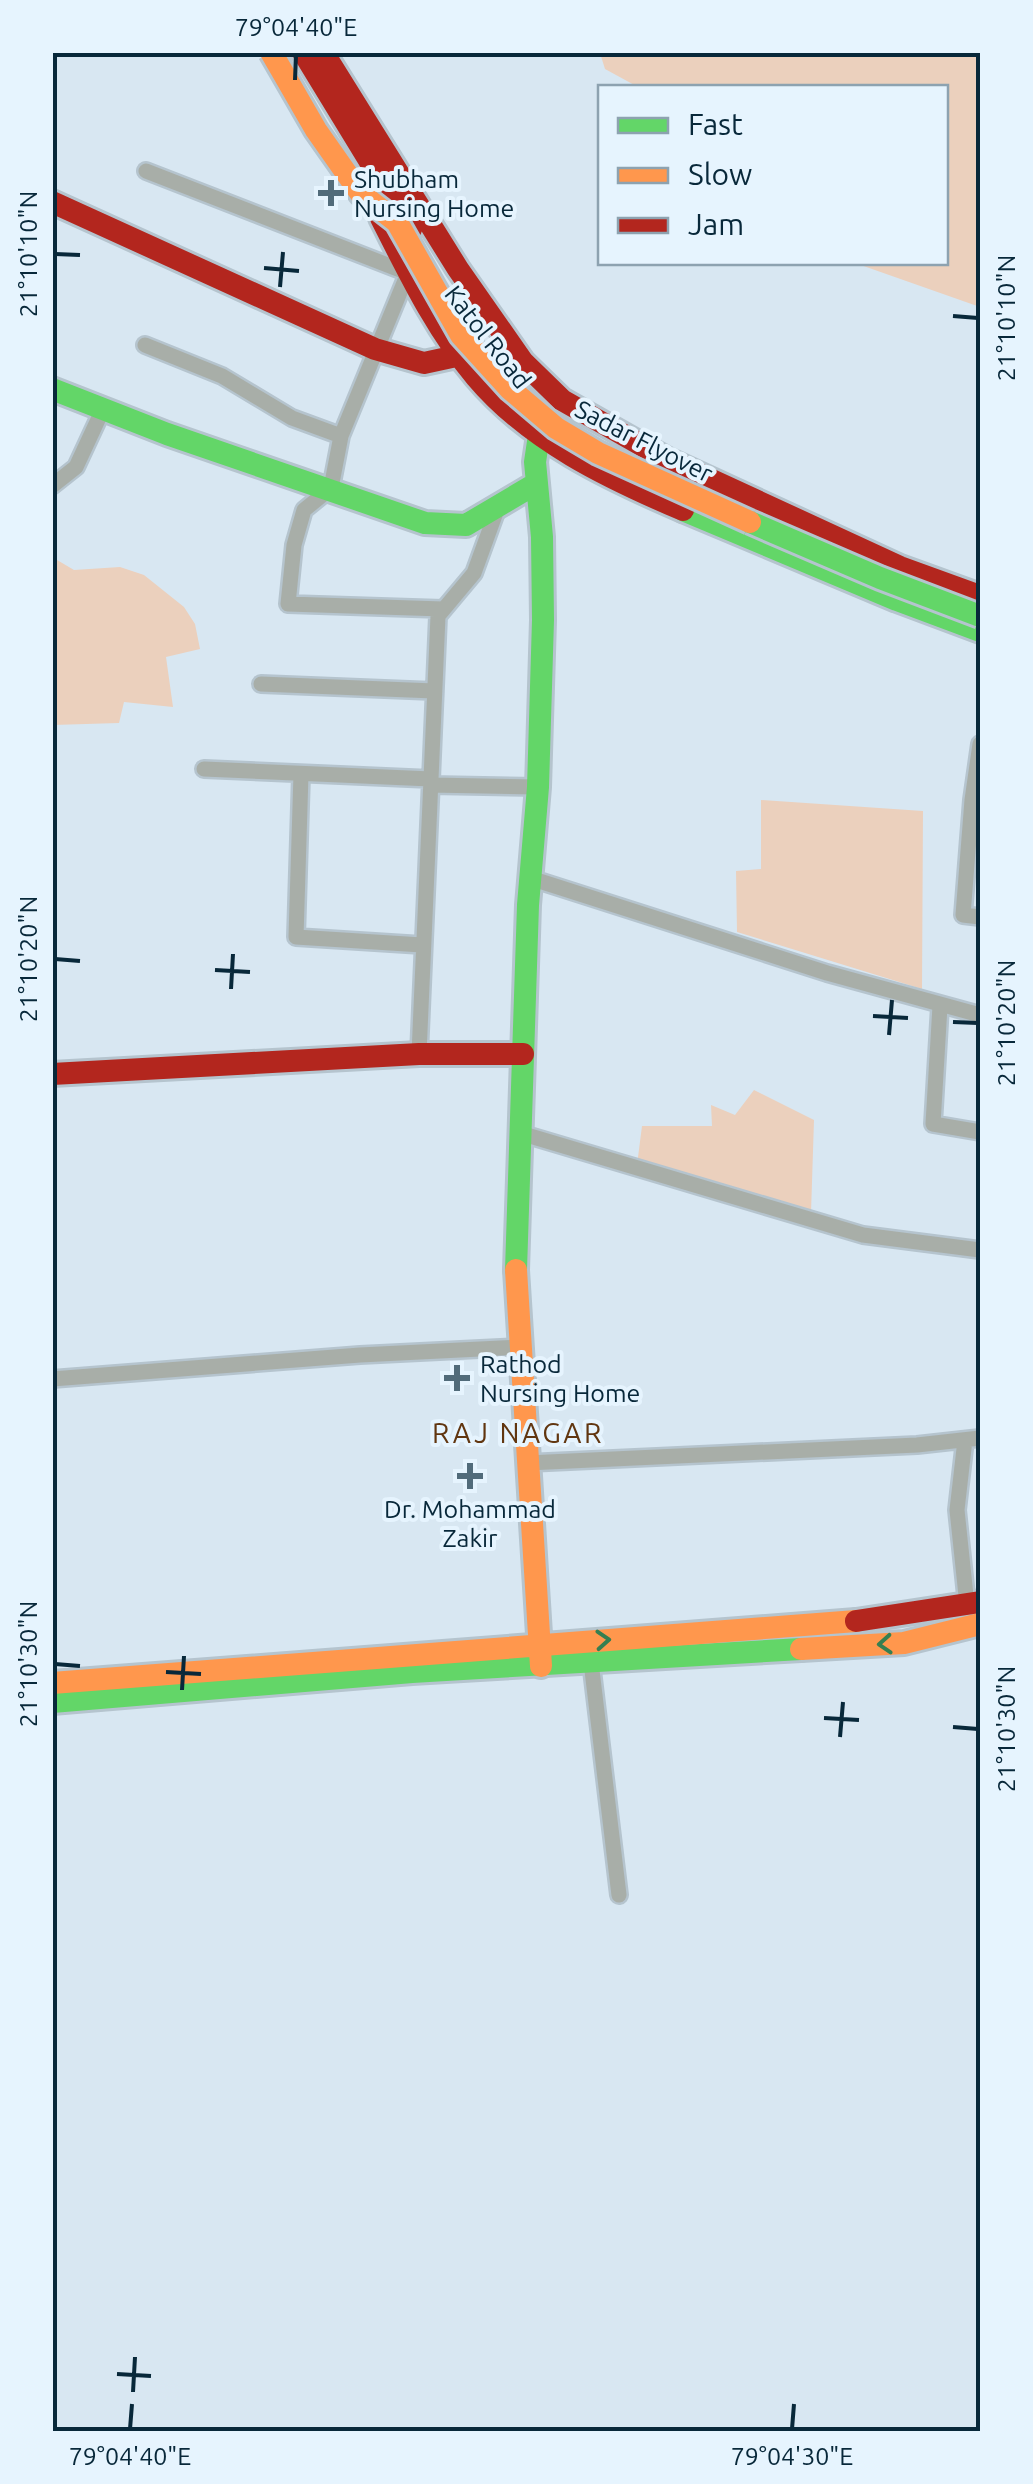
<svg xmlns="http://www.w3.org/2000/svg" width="1033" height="2484" font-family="Ubuntu,sans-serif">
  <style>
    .green { fill: #ebd0bd }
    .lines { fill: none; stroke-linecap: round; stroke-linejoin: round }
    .street-casing { stroke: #b5c4ce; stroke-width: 20 }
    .fast-casing { stroke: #b5c4ce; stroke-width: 28 }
    .slow-casing { stroke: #b5c4ce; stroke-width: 28 }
    .jam-casing { stroke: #b5c4ce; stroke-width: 28 }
    .street { stroke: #a8aea8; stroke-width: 15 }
    .fast { stroke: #63d668; stroke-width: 22 }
    .slow { stroke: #ff974d; stroke-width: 22 }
    .jam { stroke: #b3261e; stroke-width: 22 }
    .fast-bridge-casing { stroke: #b5c4ce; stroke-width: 28; stroke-linecap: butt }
    .slow-bridge-casing { stroke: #b5c4ce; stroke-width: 28; stroke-linecap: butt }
    .fast-bridge { stroke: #63d668; stroke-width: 22 }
    .slow-bridge { stroke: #ff974d; stroke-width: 22 }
    .oneway { stroke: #367f51 }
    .ticks { fill: none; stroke: #08283a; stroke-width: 4 }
    .poi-dot { fill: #516b7a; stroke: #e6f4fe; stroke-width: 4 }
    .labels { text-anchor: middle; stroke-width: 8; stroke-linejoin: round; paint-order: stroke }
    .poi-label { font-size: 25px; fill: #08283a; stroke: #e6f4fe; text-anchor: start }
    .street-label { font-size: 25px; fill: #08283a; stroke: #e6f4fe }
    .neighbourhood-label { font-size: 28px; letter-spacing: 2.5px; fill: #613610; stroke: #e6f4fe }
    .neatline { fill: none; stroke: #08283a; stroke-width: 4 }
    .ticks-label { font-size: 25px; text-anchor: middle; fill: #08283a }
  </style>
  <rect width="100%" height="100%" fill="#d8e7f2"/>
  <path class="green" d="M600,53h380v254l-125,-44 91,-1v-174l-308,-1 -33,-18z
    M52,557l22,13 46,-3 24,8 40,32 11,17 5,25 -34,8 7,50 -49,-5 -5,21 -66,2z
    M761,800l162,11 -1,178 -185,-57 -1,-61 25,-2z
    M754,1090l60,30 -3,93 -174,-48 5,-39h70l-1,-21 24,10z"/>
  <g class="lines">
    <g class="street-casing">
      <path id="street" d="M146,171l262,102 -67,163 -10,52 -27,22 -10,35 -6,59 155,5
        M145,345l77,31 70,42 49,18
        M52,486l24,-19 27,-58
        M261,684l173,7
        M980,744l-8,56 -9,115 17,2
        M204,769l227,10 -12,275
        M301,774l-5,163 126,8
        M431,779l7,-163 36,-43 24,-66
        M431,785l107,2
        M530,878l297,95 153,42
        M940,1006l-7,118 47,8
        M520,1133l343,102 117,15
        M52,1379l308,-24 159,-8
        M965,1440l-8,70 10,95
        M527,1463l390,-18 63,-7
        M591,1662l28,233"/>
    </g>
    <g class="fast-casing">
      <path id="fast" d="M52,389l115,45 258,89 41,2 71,-42
        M683,510l214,90 83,31
        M516,1270l12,-365 10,-118 5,-167 -1,-83 -7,-75 4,-27 8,-11
        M52,1702l360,-30 389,-23"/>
    </g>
    <g class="slow-casing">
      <path id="slow" d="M516,1270l25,396
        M801,1649l103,-6 76,-19
        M52,1683l804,-62"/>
    </g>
    <g class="jam-casing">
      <path id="jam" d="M303,52l108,177
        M323,52l135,217 65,93 39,38 104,59 234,108 80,29
        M52,202l323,147 49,14 37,-8
        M381,218c28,55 55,112 95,159 54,64 132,101 207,133
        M52,1074l367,-20h104
        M856,1621l124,-19"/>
    </g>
    <use href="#street" class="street"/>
    <use href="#fast" class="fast"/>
    <use href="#slow" class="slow"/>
    <use href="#jam" class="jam"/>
    <g class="fast-bridge-casing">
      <path id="fast-bridge" d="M750,522l130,56 100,38"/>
    </g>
    <g class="slow-bridge-casing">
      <path id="slow-bridge" d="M271,52l45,78 45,64 36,28 64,113 49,54 46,39 42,25 152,69"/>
    </g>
    <use href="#fast-bridge" class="fast-bridge"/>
    <use href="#slow-bridge" class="slow-bridge"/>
  </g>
  <defs><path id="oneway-chevron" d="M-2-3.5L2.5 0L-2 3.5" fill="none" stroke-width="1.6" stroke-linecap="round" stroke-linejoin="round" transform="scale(2.5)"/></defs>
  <g class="oneway">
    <use href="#oneway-chevron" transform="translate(603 1640) rotate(-4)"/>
    <use href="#oneway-chevron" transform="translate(885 1644) rotate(176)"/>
  </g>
  <path class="ticks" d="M295,80l1,-25M55,254l25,1M264,268l35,3M280,287l3,-35M953,316l25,2M55,959l25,2M215,970l35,2M231,989l2,-35M873,1016l35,2M953,1022l25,1M889,1035l3,-35M55,1664l25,2M166,1672l35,2M182,1690l2,-34M824,1718l35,2M953,1727l25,2M840,1737l3,-35M117,2374l34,2M133,2392l2,-35M130,2429l2,-25M792,2429l2,-25"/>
  <g class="poi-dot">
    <path d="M326 178h10v10h10v10h-10v10h-10v-10h-10v-10h10z"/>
    <path d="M452 1363h10v10h10v10h-10v10h-10v-10h-10v-10h10z"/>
    <path d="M465 1461h10v10h10v10h-10v10h-10v-10h-10v-10h10z"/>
  </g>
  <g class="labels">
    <g class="poi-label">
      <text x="354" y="188">Shubham<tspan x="354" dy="29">Nursing Home</tspan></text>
      <text x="480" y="1373">Rathod<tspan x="480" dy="29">Nursing Home</tspan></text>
      <text x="470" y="1518" text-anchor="middle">Dr. Mohammad<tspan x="470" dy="29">Zakir</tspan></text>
    </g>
    <g class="street-label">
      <text transform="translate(488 337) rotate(52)" y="9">Katol Road</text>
      <text transform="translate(644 441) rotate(27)" y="9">Sadar Flyover</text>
    </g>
    <g class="neighbourhood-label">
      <text x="518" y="1443">RAJ NAGAR</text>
    </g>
  </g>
  <rect width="1033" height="2484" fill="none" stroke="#e6f4fe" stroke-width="110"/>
  <rect x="598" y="85" width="350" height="180" fill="#e6f4fe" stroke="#8da2b0" stroke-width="2.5"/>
  <rect x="618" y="118" width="50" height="15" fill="#63d668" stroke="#8da2b0" stroke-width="2.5"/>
  <text x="688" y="135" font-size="30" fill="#08283a">Fast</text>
  <rect x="618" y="168" width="50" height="15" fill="#ff974d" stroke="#8da2b0" stroke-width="2.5"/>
  <text x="688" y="185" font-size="30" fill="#08283a">Slow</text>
  <rect x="618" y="218" width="50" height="15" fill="#b3261e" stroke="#8da2b0" stroke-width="2.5"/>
  <text x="688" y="235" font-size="30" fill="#08283a">Jam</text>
  <rect x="55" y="55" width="923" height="2374" class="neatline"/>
  <g class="ticks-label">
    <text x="296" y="36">79°04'40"E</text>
    <text transform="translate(28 254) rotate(-90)" y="9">21°10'10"N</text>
    <text transform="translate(1006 318) rotate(-90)" y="9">21°10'10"N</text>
    <text transform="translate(28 959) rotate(-90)" y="9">21°10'20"N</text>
    <text transform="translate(1006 1023) rotate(-90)" y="9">21°10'20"N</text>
    <text transform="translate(28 1664) rotate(-90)" y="9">21°10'30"N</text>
    <text transform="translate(1006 1729) rotate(-90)" y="9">21°10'30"N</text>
    <text x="130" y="2465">79°04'40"E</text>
    <text x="792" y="2465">79°04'30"E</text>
  </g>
</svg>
